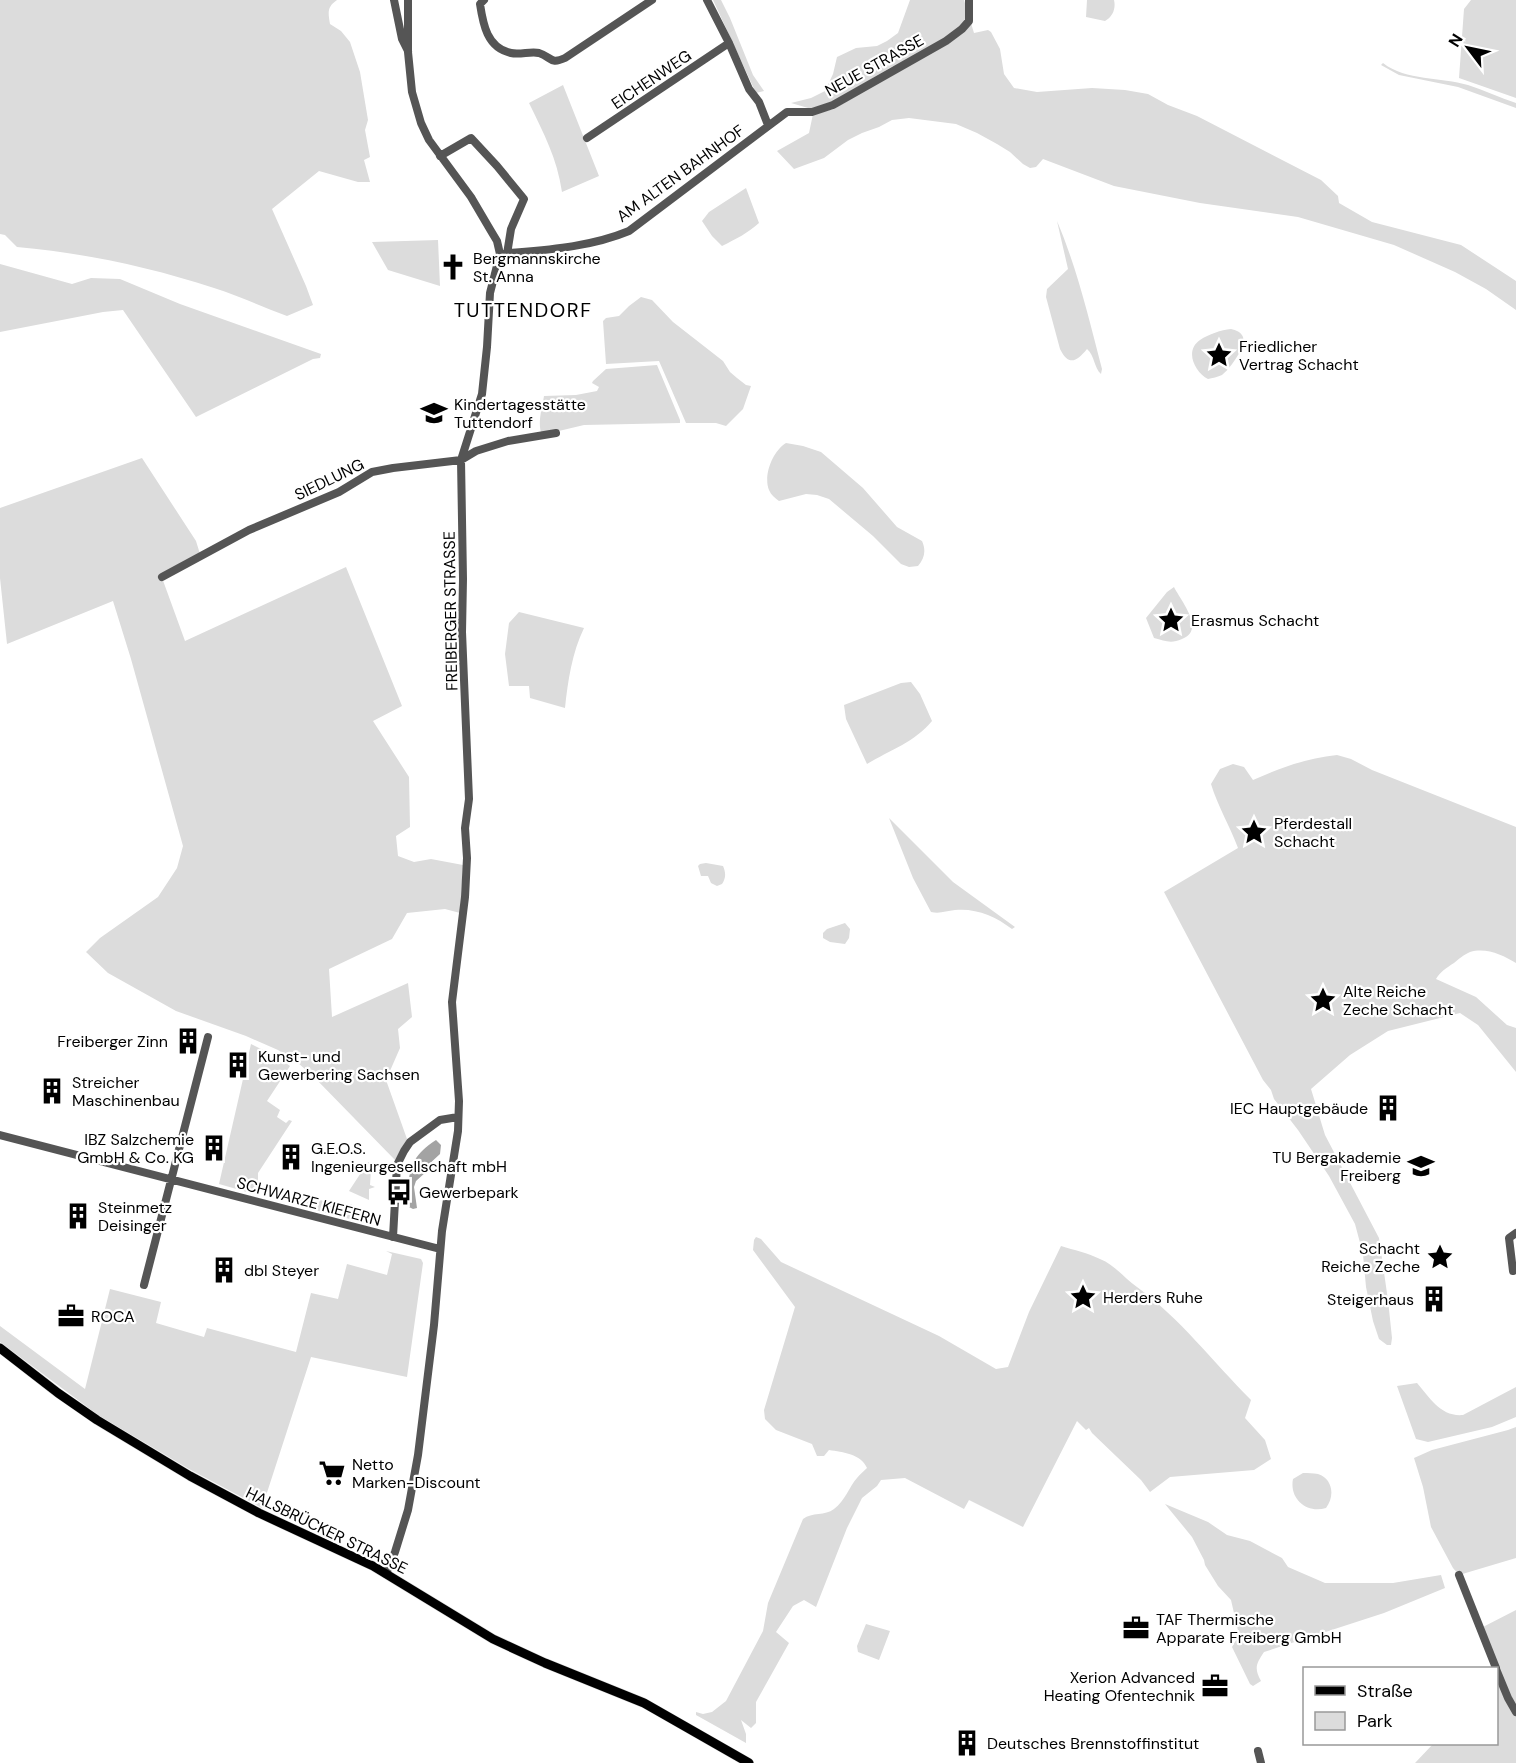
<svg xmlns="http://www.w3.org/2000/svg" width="1516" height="1763" font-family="'DM Sans',sans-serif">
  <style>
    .green { fill: #dcdcdc }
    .water { fill: #a3a3a3 }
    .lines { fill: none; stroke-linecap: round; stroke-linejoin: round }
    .major-casing { stroke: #dbdbdb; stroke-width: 10 }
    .minor { stroke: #555; stroke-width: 8 }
    .major { stroke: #000; stroke-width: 9 }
    .labels { text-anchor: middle; stroke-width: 4.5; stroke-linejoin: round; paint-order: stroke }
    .street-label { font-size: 16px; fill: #000; stroke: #fff }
    .poi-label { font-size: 16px; fill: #000; stroke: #fff; text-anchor: start }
    .quarter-label { font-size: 20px; letter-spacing: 1.5px; fill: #000; stroke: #fff }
  </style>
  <rect width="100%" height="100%" fill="#fff"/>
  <path class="green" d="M0,0h337c-10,7 -9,12 -7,24l11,7 9,11 10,30 8,48 -3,10 5,27 -6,3 6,22h-12l-39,-11 -47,38 34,77 7,19 -26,11c-24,-9 -48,-20 -73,-28 -64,-21 -130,-35 -197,-41l-12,-12 -5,-1z
    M713,0h8l9,18 23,57 11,16 -8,2z
    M910,0h54l10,33 14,-3 3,2 9,17 4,25 10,14 23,4 55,-4 33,2 23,4 20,11 29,11 124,64 17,16 1,7 33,19 89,23 55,36v29l-30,-21 -31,-17 -61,-27 -96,-28 -98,-14 -86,-17 -71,-27 -7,8 -6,1 -7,-4 -13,-12 -13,-8 -20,-11 -21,-9 -47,-6 -17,2 -13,7 -17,6 -14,7 -24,18 -30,11 -17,-18 32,-18 4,-19 21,-5 53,-32 6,-11 -59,35 -19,9 -24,-7 20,-5 14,-7 8,-17 4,-17 19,-9 21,-2 10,-5 11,-8z
    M1087,0h27c2,8 -1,17 -9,21l-19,-4z
    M1471,0h45v98l-57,-20 5,-69z
    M1383,63c23,18 58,14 85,22 16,5 32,13 48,18v5l-58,-21 -59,-12 -18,-10z
    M563,85l36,91 -37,16c-5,-34 -18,-58 -33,-89z
    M746,188l13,35c-11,10 -23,16 -37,23l-10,-10 -10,-15 7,-9z
    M1057,221c20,47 32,98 45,148l-1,5c-7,-6 -6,-18 -14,-25 -10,12 -18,18 -27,0l-14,-52 1,-8 21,-20z
    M438,240l2,46 -52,-16 -16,-28z
    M0,264l72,20 19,-6 29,1 60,25 141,50 -1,4 -7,1 -117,58 -73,-107 -20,2 -103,20z
    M641,297l11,3 21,22 50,39 7,11 7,6 9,7 5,1 -8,23 -17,17 -10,-3h-30l-27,-62 -53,3 -3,-43 3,-3 13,-2 10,-10z
    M1231,329c5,1 10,3 12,8 3,10 -13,32 -21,38 -4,2 -10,3 -14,4 -13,-7 -24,-28 -8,-39 9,-6 21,-10 31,-11z
    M657,365l23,55v3l-96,2 -42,10c-5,-11 0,-27 2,-39l32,-1 21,-4 2,-4 -7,-4 1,-2 13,-12z
    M786,443l17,3 18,6 42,36 34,39 25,14c4,9 3,17 -4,25l-9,1 -8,-3 -28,-28 -44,-37 -12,-4 -11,-1 -27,7c-4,-3 -8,-6 -10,-11 -6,-15 4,-39 17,-47z
    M142,458l54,83 4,13 -39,21 24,66 161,-74 56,139 -29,15 36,56 1,50 -14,9 2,20 16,6 17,-3 32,6 -3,48 -15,-4 -38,4 -15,26 -63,30 3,48 76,-34 4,34 -14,12 2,19 -14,32 21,59 -12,21 -81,-83 -16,-14 -20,-13 -32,-14 -70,-25 -68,-38 -22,-21 14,-14 58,-41 19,-29 6,-22 -52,-187 -18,-58 -106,43 -7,-66v-70z
    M1174,587c7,14 32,43 8,52 -11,5 -17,2 -28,-1l-8,-20 21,-26z
    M519,612l65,16c-12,25 -16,52 -19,80l-35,-10 -1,-12h-20l-4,-32 4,-31z
    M911,682l9,12 12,27c-17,21 -42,29 -65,43l-21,-45 -2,-14 57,-22z
    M1337,755l14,4 21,11 144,57v136c-13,-8 -30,-16 -46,-11 -7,3 -11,7 -16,11 -8,5 -14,9 -18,16l40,18 31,28 9,3v44l-38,-47 -18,-12 -72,18 -38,24 -39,34 14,46 54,103 9,62 4,38 -1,7h-4l-8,-6 -6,-18 -7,-34 -3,-33 -8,-30 -26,-48 -31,-46 -24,-31 -3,-9 -8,-10 -99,-188 74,-44c-8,-22 -20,-41 -27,-64l9,-15 13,-5 11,3 9,13c27,-12 54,-22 84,-25z
    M889,818l64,64 62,45 -3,2c-17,-13 -36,-21 -57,-19 -9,1 -15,4 -24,2l-18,-34z
    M706,863l17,3c3,7 3,12 -1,18l-5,2 -6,-3 -3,-7h-7l-3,-10 2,-2z
    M845,923l5,6 -1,9 -4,6 -15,-2 -7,-4v-5l4,-4z
    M251,1044l28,14 11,8 -23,35 13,9 -3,7 9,6 3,-3 3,1 -34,52v6l-4,15 -35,-10z
    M368,1162h2l5,6 -4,2 -1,15 5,2 -6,2v11l-20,-9z
    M300,1195c19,0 35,17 51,9l21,15 1,6 -70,-18 -6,-11z
    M756,1237l5,2 20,23 158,74 57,33 12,-2 21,-55 32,-66c13,4 27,7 39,13 15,6 24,19 37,28 43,31 76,75 114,113l-6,18 20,22 6,19 -17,11 -84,7 -20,15 -9,-12 -49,-47 -3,-5 -3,2 -9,-9 -54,106 -54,-27 -5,9 -59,-31 -24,2 -4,6 -15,12 -15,30 -31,79 -12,-7 -11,6 -17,26 13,11 -33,59v21l-5,5 -10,-8 5,14v9l-50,-28v-3l7,2 9,-2 14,-11 37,-70 5,-28 35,-84c9,-7 22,-3 31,-10 11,-8 15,-22 23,-31 3,-4 7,-7 10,-10 -6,-14 -24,-16 -38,-18l-5,6h-7l-5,-12 -36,-14 -11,-11 -1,-9 31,-103 -42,-57 1,-10z
    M386,1251l35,8 2,4 -16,114 -96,-20 -49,151 -73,-39 -91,-54 -98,-73v-16l85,63 25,-100 51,13 -5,21 48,14 3,-9 89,24 15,-59 27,6 9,-35 40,11 5,-21z
    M1417,1383c13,15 24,34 46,32l53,-28v30l-24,10 -64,15 -12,-3 -19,-53z
    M1516,1427v131l-57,17 -6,-7 -22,-41 -8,-40 -9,-29 18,-8 76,-20z
    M1303,1473c5,0 10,0 15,1 15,5 17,22 8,34 -19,6 -37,-9 -33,-29z
    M1165,1504l43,18 19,13 23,6 32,17 6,9 37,16h68l48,-8 4,13 -61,25 -120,39c-8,12 -10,16 -3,29l-8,5 -3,-2 -18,-37 7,-12 -8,-35 -13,-14 -13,-21 -1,-5 -12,-23z
    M1516,1610v96l-25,-53 -10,-25z
    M866,1624l24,7 -11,29 -21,-8 -1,-6z
    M1497,1676l19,38v49h-101l18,-19h63z"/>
  <path class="water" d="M436,1140l5,5 -1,9 -13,12 -1,6 -10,9 -2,6 3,21 -4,1 -4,-2c-3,-6 -2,-12 -1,-19 2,-24 7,-34 28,-48z"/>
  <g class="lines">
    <g class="major-casing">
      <path id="major" d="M0,1348l58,45 39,27 93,56 69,37 114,53 120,73 52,24 99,40 105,60"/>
    </g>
    <path class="minor" d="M394,0l8,39 6,12
      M484,0l-4,4c3,20 7,44 31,49 9,2 20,-2 28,0 13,4 11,12 26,5l87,-58
      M707,0l22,43 20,46 10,13 9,23
      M587,138l142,-95
      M440,156l31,-18 26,28 27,33 -13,30 -4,25
      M500,254c43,-4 88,-6 129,-23l158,-119h25l21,-7 113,-64 16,-12 7,-8v-21
      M162,577l87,-47 90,-38 33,-20 21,-4 68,-8 15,-9 32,-10 48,-8
      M0,1135l440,114
      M393,1237l4,-72 7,-14 6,-9 30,-22 18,-3
      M1513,1271l-4,-33 7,-5
      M144,1285l64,-248
      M386,1574l9,-22 13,-42 10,-55 16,-130 8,-94 16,-100 1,-30 -7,-99 13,-105 2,-39 -2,-30 4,-29 -7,-167 1,-53 -2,-119 21,-66 5,-47 3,-54 10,-39 -3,-13 -6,-10 -20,-34 -42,-57 -8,-17 -9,-31 -4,-40v-52
      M1459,1575l37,93
      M1496,1669l12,29 8,14
      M1258,1751l3,12"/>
    <use href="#major" class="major"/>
  </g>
  <defs>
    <g id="church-bare" transform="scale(2.07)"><path d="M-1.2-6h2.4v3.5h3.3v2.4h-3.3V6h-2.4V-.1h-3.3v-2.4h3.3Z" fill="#000" stroke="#fff" stroke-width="2.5" paint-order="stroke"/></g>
    <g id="sight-bare" transform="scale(2.07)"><path d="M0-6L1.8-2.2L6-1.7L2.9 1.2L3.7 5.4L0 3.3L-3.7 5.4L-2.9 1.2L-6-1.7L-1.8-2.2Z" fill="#000" stroke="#fff" stroke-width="2.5" paint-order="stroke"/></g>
    <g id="school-bare" transform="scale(2.07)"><path d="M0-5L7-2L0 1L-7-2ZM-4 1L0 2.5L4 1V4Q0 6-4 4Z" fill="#000" stroke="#fff" stroke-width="2.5" paint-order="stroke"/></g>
    <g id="building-bare" transform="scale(2.07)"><path d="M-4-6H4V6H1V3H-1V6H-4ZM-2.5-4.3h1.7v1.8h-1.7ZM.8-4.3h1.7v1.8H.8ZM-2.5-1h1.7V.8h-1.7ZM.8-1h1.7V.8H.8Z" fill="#000" stroke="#fff" stroke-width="2.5" paint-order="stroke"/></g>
    <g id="university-bare" transform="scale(2.07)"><path d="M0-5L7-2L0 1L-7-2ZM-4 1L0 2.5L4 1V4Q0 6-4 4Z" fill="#000" stroke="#fff" stroke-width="2.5" paint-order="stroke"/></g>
    <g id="bus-bare" transform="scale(2.07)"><path d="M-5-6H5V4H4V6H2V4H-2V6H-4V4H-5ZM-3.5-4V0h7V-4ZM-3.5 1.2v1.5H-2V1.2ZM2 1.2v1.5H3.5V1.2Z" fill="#000" stroke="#fff" stroke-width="2.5" paint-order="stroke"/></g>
    <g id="office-bare" transform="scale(2.07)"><path d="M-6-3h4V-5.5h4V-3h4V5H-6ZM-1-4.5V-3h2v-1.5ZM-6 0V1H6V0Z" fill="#000" stroke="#fff" stroke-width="2.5" paint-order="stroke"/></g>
    <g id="supermarket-bare" transform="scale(2.07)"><path d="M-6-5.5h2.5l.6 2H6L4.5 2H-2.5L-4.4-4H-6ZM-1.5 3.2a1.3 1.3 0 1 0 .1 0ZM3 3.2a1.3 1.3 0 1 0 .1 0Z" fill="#000" stroke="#fff" stroke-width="2.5" paint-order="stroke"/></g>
  </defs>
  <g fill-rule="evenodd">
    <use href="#church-bare" x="453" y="267"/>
    <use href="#sight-bare" x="1219" y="355"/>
    <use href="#school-bare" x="434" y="413"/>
    <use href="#sight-bare" x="1171" y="620"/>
    <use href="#sight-bare" x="1254" y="832"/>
    <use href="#sight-bare" x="1323" y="1000"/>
    <use href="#building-bare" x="188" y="1041"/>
    <use href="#building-bare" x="238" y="1065"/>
    <use href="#building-bare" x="52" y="1091"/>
    <use href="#building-bare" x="1388" y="1108"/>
    <use href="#building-bare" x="214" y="1148"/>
    <use href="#building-bare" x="291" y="1157"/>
    <use href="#university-bare" x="1421" y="1166"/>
    <use href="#bus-bare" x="399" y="1192"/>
    <use href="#building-bare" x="78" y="1216"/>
    <use href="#sight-bare" x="1440" y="1257"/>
    <use href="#building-bare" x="224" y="1270"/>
    <use href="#sight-bare" x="1083" y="1297"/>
    <use href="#building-bare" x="1434" y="1299"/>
    <use href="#office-bare" x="71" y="1316"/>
    <use href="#supermarket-bare" x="332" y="1473"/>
    <use href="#office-bare" x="1136" y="1628"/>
    <use href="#office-bare" x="1215" y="1686"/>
    <use href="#building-bare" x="967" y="1743"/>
  </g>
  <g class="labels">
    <g class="street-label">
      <text transform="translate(874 65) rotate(-29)" y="6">NEUE STRASSE</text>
      <text transform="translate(651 79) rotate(-34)" y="6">EICHENWEG</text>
      <text transform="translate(680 173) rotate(-36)" y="6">AM ALTEN BAHNHOF</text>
      <text transform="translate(329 479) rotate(-26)" y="6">SIEDLUNG</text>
      <text transform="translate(450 611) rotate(-91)" y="6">FREIBERGER STRASSE</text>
      <text transform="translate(309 1201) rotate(15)" y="6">SCHWARZE KIEFERN</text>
      <text transform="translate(327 1530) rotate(26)" y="6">HALSBRÜCKER STRASSE</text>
    </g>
    <g class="poi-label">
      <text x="473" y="264">Bergmannskirche<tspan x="473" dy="18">St. Anna</tspan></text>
      <text x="1239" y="352">Friedlicher<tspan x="1239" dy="18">Vertrag Schacht</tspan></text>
      <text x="454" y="410">Kindertagesstätte<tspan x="454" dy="18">Tuttendorf</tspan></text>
      <text x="1191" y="626">Erasmus Schacht</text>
      <text x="1274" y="829">Pferdestall<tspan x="1274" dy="18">Schacht</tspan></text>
      <text x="1343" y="997">Alte Reiche<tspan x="1343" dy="18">Zeche Schacht</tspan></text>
      <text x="168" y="1047" text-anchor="end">Freiberger Zinn</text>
      <text x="258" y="1062">Kunst- und<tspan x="258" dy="18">Gewerbering Sachsen</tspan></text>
      <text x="72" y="1088">Streicher<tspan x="72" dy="18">Maschinenbau</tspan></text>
      <text x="1368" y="1114" text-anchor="end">IEC Hauptgebäude</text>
      <text x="194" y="1145" text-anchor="end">IBZ Salzchemie<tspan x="194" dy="18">GmbH &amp; Co. KG</tspan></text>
      <text x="311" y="1154">G.E.O.S.<tspan x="311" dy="18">Ingenieurgesellschaft mbH</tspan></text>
      <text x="1401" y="1163" text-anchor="end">TU Bergakademie<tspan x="1401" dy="18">Freiberg</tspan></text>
      <text x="419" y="1198">Gewerbepark</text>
      <text x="98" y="1213">Steinmetz<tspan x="98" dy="18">Deisinger</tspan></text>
      <text x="1420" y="1254" text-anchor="end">Schacht<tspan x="1420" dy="18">Reiche Zeche</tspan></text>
      <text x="244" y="1276">dbl Steyer</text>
      <text x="1103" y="1303">Herders Ruhe</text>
      <text x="1414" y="1305" text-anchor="end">Steigerhaus</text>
      <text x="91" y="1322">ROCA</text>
      <text x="352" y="1470">Netto<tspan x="352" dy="18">Marken-Discount</tspan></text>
      <text x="1156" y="1625">TAF Thermische<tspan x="1156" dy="18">Apparate Freiberg GmbH</tspan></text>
      <text x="1195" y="1683" text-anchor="end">Xerion Advanced<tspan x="1195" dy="18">Heating Ofentechnik</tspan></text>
      <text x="987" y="1749">Deutsches Brennstoffinstitut</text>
    </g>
    <g class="quarter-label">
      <text x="523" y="317">TUTTENDORF</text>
    </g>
  </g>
  <rect x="1303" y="1667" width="195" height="78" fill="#ffffff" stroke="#999999" stroke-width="1.5"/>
  <rect x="1315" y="1686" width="30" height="9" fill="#000000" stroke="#999999" stroke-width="1.5"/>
  <text x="1357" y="1697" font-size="18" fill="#000000">Straße</text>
  <rect x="1315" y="1712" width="30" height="18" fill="#dcdcdc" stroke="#999999" stroke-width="1.5"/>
  <text x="1357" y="1727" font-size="18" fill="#000000">Park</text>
  <g transform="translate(1468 48) rotate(302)" stroke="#ffffff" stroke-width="4.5" paint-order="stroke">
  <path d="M0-4.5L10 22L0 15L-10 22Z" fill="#000000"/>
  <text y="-9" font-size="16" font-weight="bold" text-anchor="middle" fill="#000000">N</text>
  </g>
</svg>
